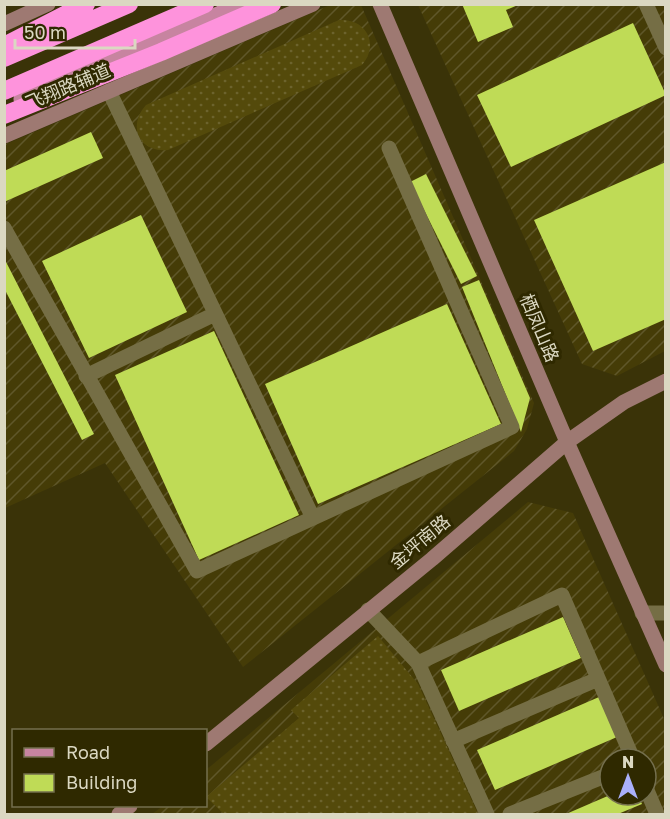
<svg xmlns="http://www.w3.org/2000/svg" width="670" height="819" font-family="'Golos Text','Noto Sans SC',sans-serif">
  <style>
    .industrial { fill: url(#industrial-furrows); fill-rule: evenodd }
    .grass { fill: url(#grass-dots) }
    .building { fill: #bfdb56 }
    .lines { fill: none; stroke-linecap: round; stroke-linejoin: round }
    .street { stroke: #756e45; stroke-width: 15 }
    .secondary { stroke: #9e7972; stroke-width: 15 }
    .primary { stroke: #c784a0; stroke-width: 15 }
    .highway { stroke: #fe93dc; stroke-width: 18 }
    .labels { text-anchor: middle; stroke-width: 6; stroke-linejoin: round; paint-order: stroke }
    .street-label { font-size: 18px; fill: #dbd8c2; stroke: #2f2900 }
  </style>
  <defs>
    <pattern id="industrial-furrows" width="10" height="10" patternUnits="userSpaceOnUse" patternTransform="scale(1.5)"><rect width="10" height="10" fill="#453c07"/><path d="M-1 1l2-2M0 10L10 0M9 11l2-2" fill="none" stroke="#5f572a"/></pattern>
    <pattern id="grass-dots" width="8" height="8" patternUnits="userSpaceOnUse" patternTransform="scale(1.5)"><rect width="8" height="8" fill="#544a0b"/><path d="M2 2h.1M6 6h.1" fill="none" stroke="#6c632d" stroke-width="1.8" stroke-linecap="round"/></pattern>
  </defs>
  <rect width="100%" height="100%" fill="#3a3308"/>
  <path class="industrial" d="M330,5h31l173,398 -7,26 -13,22 -271,216 -138,-204 -100,45 -1,-363z
    M418,5h247v346l-48,25 -35,-12z
    M528,502l45,11 92,208v93h-513l11,-8h43v-36zM610,759h36v36h-36z"/>
  <path class="grass" d="M339,20c27,-2 41,24 23,45l-194,85c-29,3 -41,-24 -22,-45z
    M378,636l40,48 60,130h-254l-18,-17 93,-79 -8,-8z"/>
  <path class="building" d="M462,4h56v1l-12,5 7,17 -35,15z
    M633,23l33,72 -155,72 -34,-72z
    M91,132l12,26 -99,44v-31z
    M666,162v157l-73,32 -59,-131z
    M426,174l51,102 -16,8 -51,-102z
    M141,215l46,97 -98,46 -47,-97z
    M4,258l90,176 -12,6 -78,-152z
    M479,280l51,118 -9,34 -59,-145z
    M447,304l54,120 -183,80 -53,-120z
    M214,331l85,184 -100,45 -84,-185z
    M563,617l18,41 -122,53 -18,-41z
    M599,697l18,40 -122,53 -18,-40z
    M610,795h28l4,9 -24,10h-52z"/>
  <g class="lines">
    <path class="street" d="M646,4l20,44
      M109,91l204,427
      M4,228l193,343 315,-144 -123,-279
      M86,376l129,-62
      M368,610l50,53 69,151
      M642,613h24
      M418,663l144,-68 71,164
      M453,741l145,-62
      M646,788l11,26
      M510,814l100,-40"/>
    <path class="secondary" d="M380,4l187,438 99,223
      M4,24l44,-20
      M4,136l309,-132
      M206,744l226,-185 135,-117 57,-40 42,-21
      M119,814l11,-8"/>
    <path class="primary" d="M21,99l220,-95"/>
    <path class="highway" d="M4,46l82,-42
      M4,58l125,-54
      M4,91l201,-87
      M4,115l157,-63 111,-48"/>
  </g>
  <g class="labels">
    <g class="street-label">
      <text transform="translate(68 87) rotate(-23)" y="6">飞翔路辅道</text>
      <text transform="translate(539 328) rotate(67)" y="6">栖凤山路</text>
      <text transform="translate(420 542) rotate(-40)" y="6">金坪南路</text>
    </g>
  </g>
  <rect width="670" height="819" fill="none" stroke="#dbd8c2" stroke-width="12"/>
  <rect x="12" y="729" width="195" height="78" fill="#2f2900" stroke="#746f4e" stroke-width="1.5"/>
  <rect x="24" y="748" width="30" height="9" fill="#c784a0" stroke="#746f4e" stroke-width="1.5"/>
  <text x="66" y="759" font-size="18" fill="#dbd8c2">Road</text>
  <rect x="24" y="774" width="30" height="18" fill="#bfdb56" stroke="#746f4e" stroke-width="1.5"/>
  <text x="66" y="789" font-size="18" fill="#dbd8c2">Building</text>
  <g transform="translate(628 777)"><circle r="28" fill="#2f2900" stroke="#746f4e" stroke-width="1.5"/>
  <path d="M0-4.5L10 22L0 15L-10 22Z" fill="#aab0fb"/>
  <text y="-9" font-size="16" font-weight="bold" text-anchor="middle" fill="#dbd8c2">N</text>
  </g>
  <path d="M15 39v9h120v-9" fill="none" stroke="#dbd8c2" stroke-width="3"/>
  <text x="24" y="39" font-size="18" fill="#dbd8c2" stroke="#2f2900" stroke-width="4.5" paint-order="stroke">50 m</text>
</svg>
